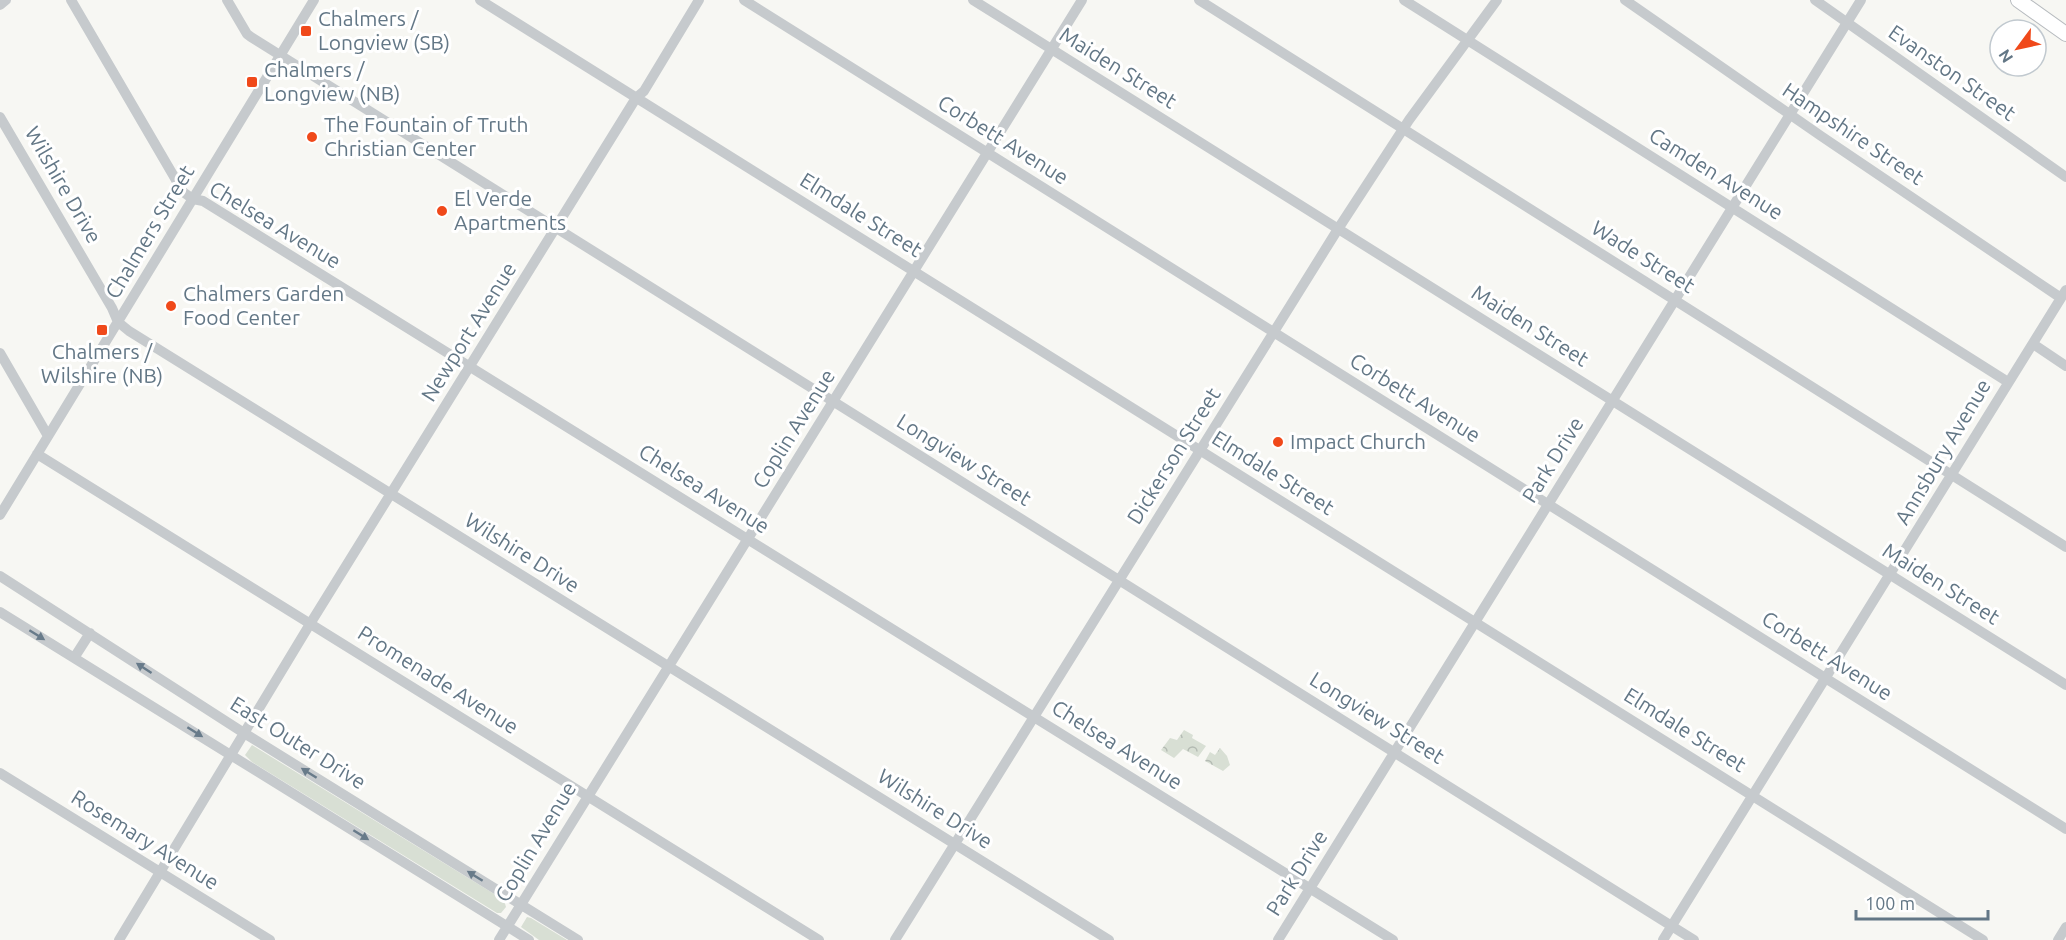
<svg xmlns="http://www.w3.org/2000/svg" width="2066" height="940" font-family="Ubuntu,sans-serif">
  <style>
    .green { fill: #d8dfd4 }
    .forest { fill: url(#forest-crowns) }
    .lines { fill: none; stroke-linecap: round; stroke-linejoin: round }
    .major-casing { stroke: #b7bbbf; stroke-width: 16 }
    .minor { stroke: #c6cacd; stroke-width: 10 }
    .major { stroke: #fff; stroke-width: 14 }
    .oneway { fill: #687b8a }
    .poi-dot { fill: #f0491a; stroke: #fff; stroke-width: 2 }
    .labels { text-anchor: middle; stroke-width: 6; stroke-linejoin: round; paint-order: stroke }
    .poi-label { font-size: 21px; fill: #637786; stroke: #fff; text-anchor: start }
    .street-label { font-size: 21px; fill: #637786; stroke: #fff }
  </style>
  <defs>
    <pattern id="forest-crowns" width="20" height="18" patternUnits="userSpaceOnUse" patternTransform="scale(1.5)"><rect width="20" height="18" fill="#d8dfd4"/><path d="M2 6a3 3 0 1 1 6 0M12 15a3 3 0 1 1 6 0" fill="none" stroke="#b3bab2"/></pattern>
  </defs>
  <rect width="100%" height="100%" fill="#f7f7f3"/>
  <path class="green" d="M252,745l252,155 2,7 -5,6h-4l-245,-151 -7,-7z
    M527,917l4,1 36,22h-28l-18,-13z"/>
  <path class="forest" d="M1184,730l9,5 -1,3 14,8 -8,11 -15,-8 -9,9 -13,-8 9,-12 7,2z
    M1220,748l7,8 3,9 -7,6 -18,-10 5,-9 5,3z"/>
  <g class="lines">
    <g class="major-casing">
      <path id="major" d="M2018,0l48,34"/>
    </g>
    <path class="minor" d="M71,0l112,192 10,7 10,2 1190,739
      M227,0l20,34 4,3 1443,903
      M480,0l1503,940
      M744,0l1322,829
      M973,0l1093,685
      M1199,0l867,547
      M1404,0l604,382
      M1625,0l196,136 240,162
      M1815,0l251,177
      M0,5l6,-5
      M0,117l112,191 6,14 11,9 980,609
      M2033,344l33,22
      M0,353l48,83
      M37,454l782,486
      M0,515l314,-515
      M0,576l244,157 334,207
      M0,612l529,328
      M74,658l16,-25
      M0,773l270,167
      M119,940l191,-316 326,-526 8,-7 55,-91
      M499,940l583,-940
      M895,940l443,-711 71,-109 88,-120
      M1278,940l583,-940
      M1663,940l403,-650
      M2058,940l8,-13"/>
    <use href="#major" class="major"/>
  </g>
  <defs><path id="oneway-solid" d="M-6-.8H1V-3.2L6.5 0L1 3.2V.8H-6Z" transform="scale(1.5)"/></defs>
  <g class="oneway">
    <use href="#oneway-solid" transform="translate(37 635) rotate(32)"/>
    <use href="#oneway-solid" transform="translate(144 668) rotate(-147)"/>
    <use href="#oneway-solid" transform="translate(195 732) rotate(32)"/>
    <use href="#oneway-solid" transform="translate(309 773) rotate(-148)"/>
    <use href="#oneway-solid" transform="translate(361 835) rotate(32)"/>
    <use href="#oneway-solid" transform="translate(475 876) rotate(-148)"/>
  </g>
  <g class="poi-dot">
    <rect x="300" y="25" width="12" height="12" rx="3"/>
    <rect x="246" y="76" width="12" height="12" rx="3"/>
    <circle cx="312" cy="137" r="6"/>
    <circle cx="442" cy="211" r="6"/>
    <circle cx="171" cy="306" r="6"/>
    <rect x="96" y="324" width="12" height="12" rx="3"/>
    <circle cx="1278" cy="442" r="6"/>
  </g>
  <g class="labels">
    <g class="poi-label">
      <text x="318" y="26">Chalmers /<tspan x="318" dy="24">Longview (SB)</tspan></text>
      <text x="264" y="77">Chalmers /<tspan x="264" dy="24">Longview (NB)</tspan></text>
      <text x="324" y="132">The Fountain of Truth<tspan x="324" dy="24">Christian Center</tspan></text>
      <text x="454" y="206">El Verde<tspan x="454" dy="24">Apartments</tspan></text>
      <text x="183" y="301">Chalmers Garden<tspan x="183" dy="24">Food Center</tspan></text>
      <text x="102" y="359" text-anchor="middle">Chalmers /<tspan x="102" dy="24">Wilshire (NB)</tspan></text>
      <text x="1290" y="449">Impact Church</text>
    </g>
    <g class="street-label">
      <text transform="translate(1118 68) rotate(32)" y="7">Maiden Street</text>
      <text transform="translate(1952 73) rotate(35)" y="7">Evanston Street</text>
      <text transform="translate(1853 134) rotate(34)" y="7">Hampshire Street</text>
      <text transform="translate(1003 140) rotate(32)" y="7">Corbett Avenue</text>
      <text transform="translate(1716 174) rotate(32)" y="7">Camden Avenue</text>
      <text transform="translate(63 185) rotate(60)" y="7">Wilshire Drive</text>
      <text transform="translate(861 215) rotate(32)" y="7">Elmdale Street</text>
      <text transform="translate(275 225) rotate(31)" y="7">Chelsea Avenue</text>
      <text transform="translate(150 232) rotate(-59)" y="7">Chalmers Street</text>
      <text transform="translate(1643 257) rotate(32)" y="7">Wade Street</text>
      <text transform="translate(1530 326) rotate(32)" y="7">Maiden Street</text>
      <text transform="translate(469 332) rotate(-58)" y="7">Newport Avenue</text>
      <text transform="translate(1415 398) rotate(32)" y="7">Corbett Avenue</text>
      <text transform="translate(794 429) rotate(-58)" y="7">Coplin Avenue</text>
      <text transform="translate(1943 452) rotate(-59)" y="7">Annsbury Avenue</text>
      <text transform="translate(1174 456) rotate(-58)" y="7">Dickerson Street</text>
      <text transform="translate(964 460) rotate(32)" y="7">Longview Street</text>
      <text transform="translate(1553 460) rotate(-58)" y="7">Park Drive</text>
      <text transform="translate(1273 473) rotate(32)" y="7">Elmdale Street</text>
      <text transform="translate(704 489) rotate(32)" y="7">Chelsea Avenue</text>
      <text transform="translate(522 553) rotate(32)" y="7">Wilshire Drive</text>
      <text transform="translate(1941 584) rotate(32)" y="7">Maiden Street</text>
      <text transform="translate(1827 656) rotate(32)" y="7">Corbett Avenue</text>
      <text transform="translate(438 680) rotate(32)" y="7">Promenade Avenue</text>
      <text transform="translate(1377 718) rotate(32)" y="7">Longview Street</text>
      <text transform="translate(1685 730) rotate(32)" y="7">Elmdale Street</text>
      <text transform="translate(298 743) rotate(32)" y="7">East Outer Drive</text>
      <text transform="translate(1117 745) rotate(32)" y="7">Chelsea Avenue</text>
      <text transform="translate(935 809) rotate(32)" y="7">Wilshire Drive</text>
      <text transform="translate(145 840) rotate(32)" y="7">Rosemary Avenue</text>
      <text transform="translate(536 842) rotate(-59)" y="7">Coplin Avenue</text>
      <text transform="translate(1297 873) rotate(-58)" y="7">Park Drive</text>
    </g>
  </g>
  <g transform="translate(2018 48) rotate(237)"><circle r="28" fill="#ffffff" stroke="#c1c9cf" stroke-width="1.5"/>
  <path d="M0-4.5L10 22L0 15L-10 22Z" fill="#f0491a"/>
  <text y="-9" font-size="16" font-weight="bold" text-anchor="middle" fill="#637786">N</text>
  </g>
  <path d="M1856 910v9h132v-9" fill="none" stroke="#637786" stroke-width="3"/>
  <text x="1865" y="910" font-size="18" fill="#637786" stroke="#ffffff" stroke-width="4.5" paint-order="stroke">100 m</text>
</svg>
